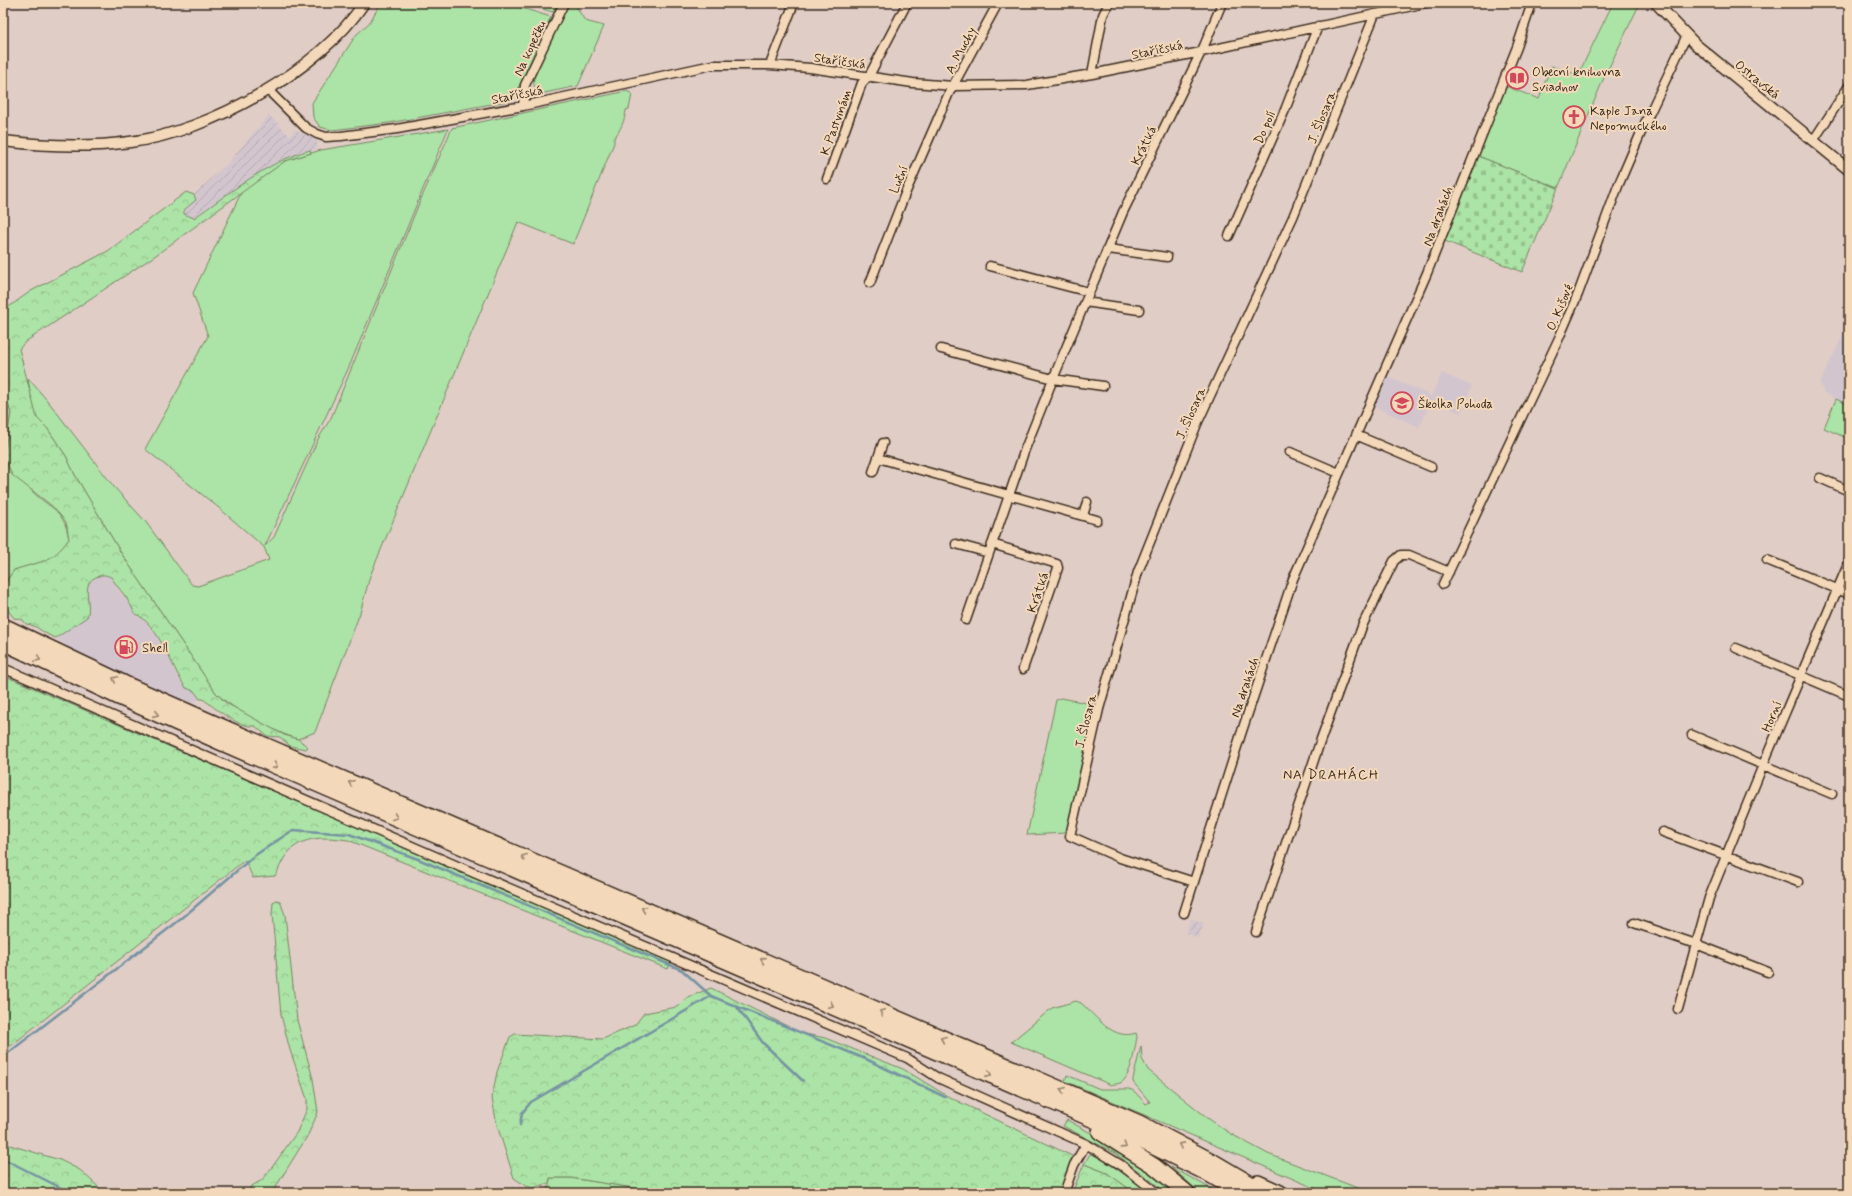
<svg xmlns="http://www.w3.org/2000/svg" width="1852" height="1196" font-family="Mynerve,sans-serif">
  <style>
    .built { fill: #d3c5ce }
    .industrial { fill: url(#industrial-furrows) }
    .green { fill: #ace3a6; stroke: #748662 }
    .forest { fill: url(#forest-crowns); stroke: #748662 }
    .cemetery { fill: url(#cemetery-stones); stroke: #748662 }
    .lines { fill: none; stroke-linecap: round; stroke-linejoin: round }
    .stream { stroke: #7493a3; stroke-width: 2.5 }
    .minor-casing { stroke: #3b2a1e; stroke-width: 11 }
    .tertiary-casing { stroke: #3b2a1e; stroke-width: 13 }
    .motorway-casing { stroke: #3b2a1e; stroke-width: 18 }
    .minor { stroke: #f3d9ba; stroke-width: 8 }
    .tertiary { stroke: #f3d9ba; stroke-width: 10 }
    .motorway { stroke: #f3d9ba; stroke-width: 15 }
    .oneway { stroke: #97826c }
    .labels { text-anchor: middle; stroke-width: 4; stroke-linejoin: round; paint-order: stroke }
    .street-label { font-size: 13px; fill: #3b2a1e; stroke: #f3d9ba }
    .poi-label { font-size: 13px; fill: #3b2a1e; stroke: #f3d9ba; text-anchor: start }
    .neighbourhood-label { font-size: 14px; letter-spacing: 1px; fill: #3b2a1e; stroke: #f3d9ba }
  </style>
  <defs>
    <pattern id="industrial-furrows" width="10" height="10" patternUnits="userSpaceOnUse"><rect width="10" height="10" fill="#d3c5ce"/><path d="M-1 1l2-2M0 10L10 0M9 11l2-2" fill="none" stroke="#b6a9b0"/></pattern>
    <pattern id="forest-crowns" width="20" height="18" patternUnits="userSpaceOnUse"><rect width="20" height="18" fill="#ace3a6"/><path d="M2 6a3 3 0 1 1 6 0M12 15a3 3 0 1 1 6 0" fill="none" stroke="#95c38e"/></pattern>
    <pattern id="cemetery-stones" width="16" height="16" patternUnits="userSpaceOnUse"><rect width="16" height="16" fill="#ace3a6"/><path d="M2 7V4a2 2 0 0 1 4 0v3zM10 15v-3a2 2 0 0 1 4 0v3z" fill="#95c38e"/></pattern>
  </defs>
  <rect width="100%" height="100%" fill="#e0cdc6"/>
  <filter id="ink" filterUnits="userSpaceOnUse"><feTurbulence type="fractalNoise" baseFrequency=".025" numOctaves="2"/><feDisplacementMap in="SourceGraphic" scale="8" xChannelSelector="R" yChannelSelector="G"/><feConvolveMatrix kernelMatrix="1 2 1 2 8 2 1 2 1" color-interpolation-filters="sRGB"/></filter>
  <g filter="url(#ink)">
    <path class="built" d="M1849,322v83l-25,-12 -4,-10z
      M1442,373l30,13 -12,27 -28,-13 -13,27 -46,-21 13,-30 45,20z
      M103,575l8,2 9,16 11,11 3,9 10,7 13,16 23,44 6,8 8,3 6,8 -10,5 -118,-54 -16,-12 31,-21 3,-7 -4,-15 2,-11 6,-7z"/>
    <path class="industrial" d="M269,115l21,21 5,-6 22,10v9l-20,4 -20,10 -84,55 -9,-4v-4l12,-10 -2,-5 34,-32z
      M1191,919l13,5 -6,14 -12,-5z"/>
    <path class="green" d="M381,3h125l45,14 -8,17h-2l-5,10 2,1 -25,55 -124,23 -57,7 -12,-3 -7,-10 -1,-14 44,-68 13,-12z
      M522,3h36l-5,9z
      M568,3h6l11,18 19,5 -26,60 -38,8c-6,-5 -7,-9 -6,-17z
      M1613,3h21l5,2 -36,75 -45,108 -80,-32 27,-70 34,13 12,-33 27,9z
      M627,91l5,3 -3,15 -3,1c-1,10 -6,21 -12,28v5l-41,101 -55,-22 -148,354 -10,37 -45,119 -17,7c-22,-6 -66,-30 -82,-46l-95,-140 -46,-78 -9,-19 -19,-28 -10,-10 -5,-13 -4,-27 23,27 63,82 31,34 47,64 6,1 71,-26 -5,-13 -45,-39 -74,-59 63,-113 -15,-43 49,-102 43,-30 36,-11 127,-21 -99,238 -84,179 9,-9 44,-98 13,-21 87,-212 34,-78z
      M3,389l8,24 -7,44c9,11 18,22 27,33 20,21 32,16 38,49l-10,14 -14,8 -31,9 -11,16z
      M1836,399l13,6v34l-25,-11z
      M1061,698l32,6 4,5 -30,124 -40,2 29,-135z
      M1076,1001l5,2c16,14 32,38 55,30l1,4c-2,10 -6,42 -17,46 -2,1 -6,1 -9,2l-100,-43 41,-34z
      M1141,1046l1,13 6,11 61,49 22,15 37,20 103,39h-45l-261,-112 2,-6 33,14h29l5,2 12,13 4,-2 -17,-20v-3z
      M1067,1120l53,29 58,44h-11l-52,-40 -52,-27z
      M1090,1154l10,3 50,36h-15l-28,-20 -23,-9z
      M1171,1167l48,26h-19z
      M550,1178h21l94,15h-117z"/>
    <path class="forest" d="M310,150l1,3 -26,8 -129,94 -131,87 -6,7 18,69 10,10 19,28 9,19 46,78 95,140 10,10 58,32 14,4 10,8 -2,2 -16,-3 -10,-9 -13,-1 -12,-10c-16,2 -39,-17 -52,-27h-3l-6,-8 -8,-3c-15,-21 -27,-64 -52,-75 -2,-10 -17,-26 -23,-36 -5,-2 -8,-3 -12,-1 -21,6 -6,28 -12,41l-31,21c-12,-3 -18,-13 -30,-14l-3,-4 -9,-2 -11,-14v-18l11,-16c26,-9 37,-6 55,-31l-3,-17 -14,-16 -40,-31 -8,-19 7,-43 -8,-24v-78l28,-20 77,-40 78,-59 8,3 2,5 -12,10v4l10,4c36,-25 72,-56 116,-68z
      M3,675l668,287 -3,7 -320,-129c-21,-3 -46,-5 -61,14 -5,6 -8,15 -12,22l-22,2 -8,-18 -242,192z
      M276,900l4,1 5,14 12,105 16,59 5,33 -10,23 -36,58h-23l1,-6 12,-7 11,-14 24,-34 10,-23v-10l-17,-49 -9,-35 -9,-101 1,-11z
      M711,988l90,45 24,5 78,31 46,28 123,59 -12,37h-395l-94,-15h-21l-1,5 -16,5 -7,-2 -12,-8 -17,-53 -5,-27 5,-26 13,-35 5,-3 88,5 32,-14 9,-12 33,-6 9,-9z
      M3,1143l57,17 20,10 25,23h-102z
      M1084,1164l23,9 28,20h-63z"/>
    <path class="cemetery" d="M1478,156l80,32 -36,84 -77,-31z"/>
    <g class="lines">
      <path class="stream" d="M737,1007l26,36 40,38
        M3,1057l178,-138 73,-63 39,-26 56,4 69,25 264,111 29,26 157,64 77,37
        M520,1125l2,-12 9,-11 180,-106
        M3,1160l7,2 61,31"/>
      <g class="minor-casing">
        <path id="minor" d="M770,65l24,-62
          M1092,74l11,-59 6,-12
          M268,90l38,38 11,6 9,3 15,-1 56,-7 126,-23 189,-41h58l40,3 103,15 41,3 73,-1 65,-11 109,-22 225,-49
          M523,106l2,-21 39,-82
          M1813,141l36,-55
          M827,179l35,-96 7,-7 38,-73
          M1229,236l56,-126 33,-84
          M1108,249l59,8
          M990,266l99,26
          M870,283l35,-89 44,-101 49,-90
          M1085,302l54,8
          M941,349l112,30 50,7
          M1356,435l75,32
          M1290,452l49,21
          M878,458l219,62
          M873,472l10,-29
          M1820,478l29,13
          M1083,516l4,-14
          M956,544l33,9
          M992,544l65,20 1,4 -35,101
          M1767,560l82,34
          M1443,584l116,-246 19,-44 40,-108 28,-65 41,-86
          M966,620l59,-171 28,-70 70,-167 81,-166 18,-43
          M1736,648l113,48
          M3,668l457,199 447,191 31,20 148,66 35,21 36,28
          M1692,735l140,59
          M1663,832l135,50
          M1194,882l-74,-24 -50,-22 29,-127 39,-137 59,-148 96,-207 82,-203
          M1184,913l58,-182 51,-152 134,-306 90,-226 15,-44
          M1634,923l62,21 72,28
          M1256,932l65,-193 42,-115 31,-63 7,-6h8l40,17
          M1678,1009l31,-111 54,-133 86,-203
          M1064,1193l10,-28 12,-21"/>
      </g>
      <g class="tertiary-casing">
        <path id="tertiary" d="M1656,3l39,41 154,126
          M3,141c42,5 85,7 127,1 80,-10 190,-72 234,-139"/>
      </g>
      <g class="motorway-casing">
        <path id="motorway" d="M3,626l122,58 102,45 912,394 76,40 51,30
          M3,642l116,55 101,45 916,396 73,36 32,19
          M1100,1132l54,34 33,27
          M1258,1183l22,10"/>
      </g>
      <use href="#minor" class="minor"/>
      <use href="#tertiary" class="tertiary"/>
      <use href="#motorway" class="motorway"/>
    </g>
    <defs><path id="oneway-chevron" d="M-2-3.5L2.5 0L-2 3.5" fill="none" stroke-width="1.6" stroke-linecap="round" stroke-linejoin="round"/></defs>
    <g class="oneway">
      <use href="#oneway-chevron" transform="translate(38 659) rotate(25)"/>
      <use href="#oneway-chevron" transform="translate(115 679) rotate(-155)"/>
      <use href="#oneway-chevron" transform="translate(156 714) rotate(24)"/>
      <use href="#oneway-chevron" transform="translate(275 766) rotate(23)"/>
      <use href="#oneway-chevron" transform="translate(351 783) rotate(-157)"/>
      <use href="#oneway-chevron" transform="translate(395 817) rotate(23)"/>
      <use href="#oneway-chevron" transform="translate(524 857) rotate(-157)"/>
      <use href="#oneway-chevron" transform="translate(644 909) rotate(-157)"/>
      <use href="#oneway-chevron" transform="translate(763 960) rotate(-157)"/>
      <use href="#oneway-chevron" transform="translate(831 1005) rotate(24)"/>
      <use href="#oneway-chevron" transform="translate(882 1012) rotate(-156)"/>
      <use href="#oneway-chevron" transform="translate(943 1039) rotate(-157)"/>
      <use href="#oneway-chevron" transform="translate(989 1074) rotate(24)"/>
      <use href="#oneway-chevron" transform="translate(1063 1090) rotate(-157)"/>
      <use href="#oneway-chevron" transform="translate(1181 1145) rotate(-152)"/>
      <use href="#oneway-chevron" transform="translate(1124 1146) rotate(33)"/>
    </g>
  </g>
  <defs>
    <g id="library-ring" transform="scale(1.15)"><circle r="9.5" fill="#f3d9ba" stroke="#d1495b" stroke-width="1.5"/><path d="M-6-4Q-3-5.5-.7-3.5V5Q-3 3-6 4ZM6-4Q3-5.5 .7-3.5V5Q3 3 6 4Z" fill="#d1495b"/></g>
    <g id="church-ring" transform="scale(1.15)"><circle r="9.5" fill="#f3d9ba" stroke="#d1495b" stroke-width="1.5"/><path d="M-1.2-6h2.4v3.5h3.3v2.4h-3.3V6h-2.4V-.1h-3.3v-2.4h3.3Z" fill="#d1495b"/></g>
    <g id="school-ring" transform="scale(1.15)"><circle r="9.5" fill="#f3d9ba" stroke="#d1495b" stroke-width="1.5"/><path d="M0-5L7-2L0 1L-7-2ZM-4 1L0 2.5L4 1V4Q0 6-4 4Z" fill="#d1495b"/></g>
    <g id="fuel-ring" transform="scale(1.15)"><circle r="9.5" fill="#f3d9ba" stroke="#d1495b" stroke-width="1.5"/><path d="M-5.5-6h7V0h2V4h1.3V-2.5L3-4.5l.8-.8L6-3V5H2.5V1h-1V6h-7ZM-4.2-4.7v3.2H.2V-4.7Z" fill="#d1495b"/></g>
  </defs>
  <g fill-rule="evenodd">
    <use href="#library-ring" x="1517" y="78"/>
    <use href="#church-ring" x="1574" y="117"/>
    <use href="#school-ring" x="1402" y="403"/>
    <use href="#fuel-ring" x="126" y="647"/>
  </g>
  <g class="labels">
    <g class="street-label">
      <text transform="translate(529 48) rotate(-65)" y="5">Na kopečku</text>
      <text transform="translate(1157 49) rotate(-12)" y="5">Staříčská</text>
      <text transform="translate(960 50) rotate(-62)" y="5">A. Muchy</text>
      <text transform="translate(840 60) rotate(8)" y="5">Staříčská</text>
      <text transform="translate(1758 79) rotate(39)" y="5">Ostravská</text>
      <text transform="translate(517 94) rotate(-11)" y="5">Staříčská</text>
      <text transform="translate(1321 117) rotate(-68)" y="5">J. Šlosara</text>
      <text transform="translate(835 122) rotate(-70)" y="5">K Pastvinám</text>
      <text transform="translate(1264 127) rotate(-66)" y="5">Do polí</text>
      <text transform="translate(1143 145) rotate(-64)" y="5">Krátká</text>
      <text transform="translate(898 179) rotate(-67)" y="5">Luční</text>
      <text transform="translate(1437 216) rotate(-69)" y="5">Na drahách</text>
      <text transform="translate(1559 307) rotate(-67)" y="5">O. Kišové</text>
      <text transform="translate(1190 413) rotate(-66)" y="5">J. Šlosara</text>
      <text transform="translate(1037 592) rotate(-71)" y="5">Krátká</text>
      <text transform="translate(1244 687) rotate(-71)" y="5">Na drahách</text>
      <text transform="translate(1771 716) rotate(-67)" y="5">Horní</text>
      <text transform="translate(1085 721) rotate(-76)" y="5">J. Šlosara</text>
    </g>
    <g class="poi-label">
      <text x="1532" y="76">Obecní knihovna<tspan x="1532" dy="15">Sviadnov</tspan></text>
      <text x="1590" y="115">Kaple Jana<tspan x="1590" dy="15">Nepomuckého</tspan></text>
      <text x="1418" y="408">Školka Pohoda</text>
      <text x="142" y="652">Shell</text>
    </g>
    <g class="neighbourhood-label">
      <text x="1331" y="779">NA DRAHÁCH</text>
    </g>
  </g>
  <rect width="1852" height="1196" fill="none" stroke="#f3d9ba" stroke-width="16"/>
  <rect x="8" y="8" width="1836" height="1180" fill="none" stroke="#3b2a1e" stroke-width="1.5" filter="url(#ink)"/>
</svg>
